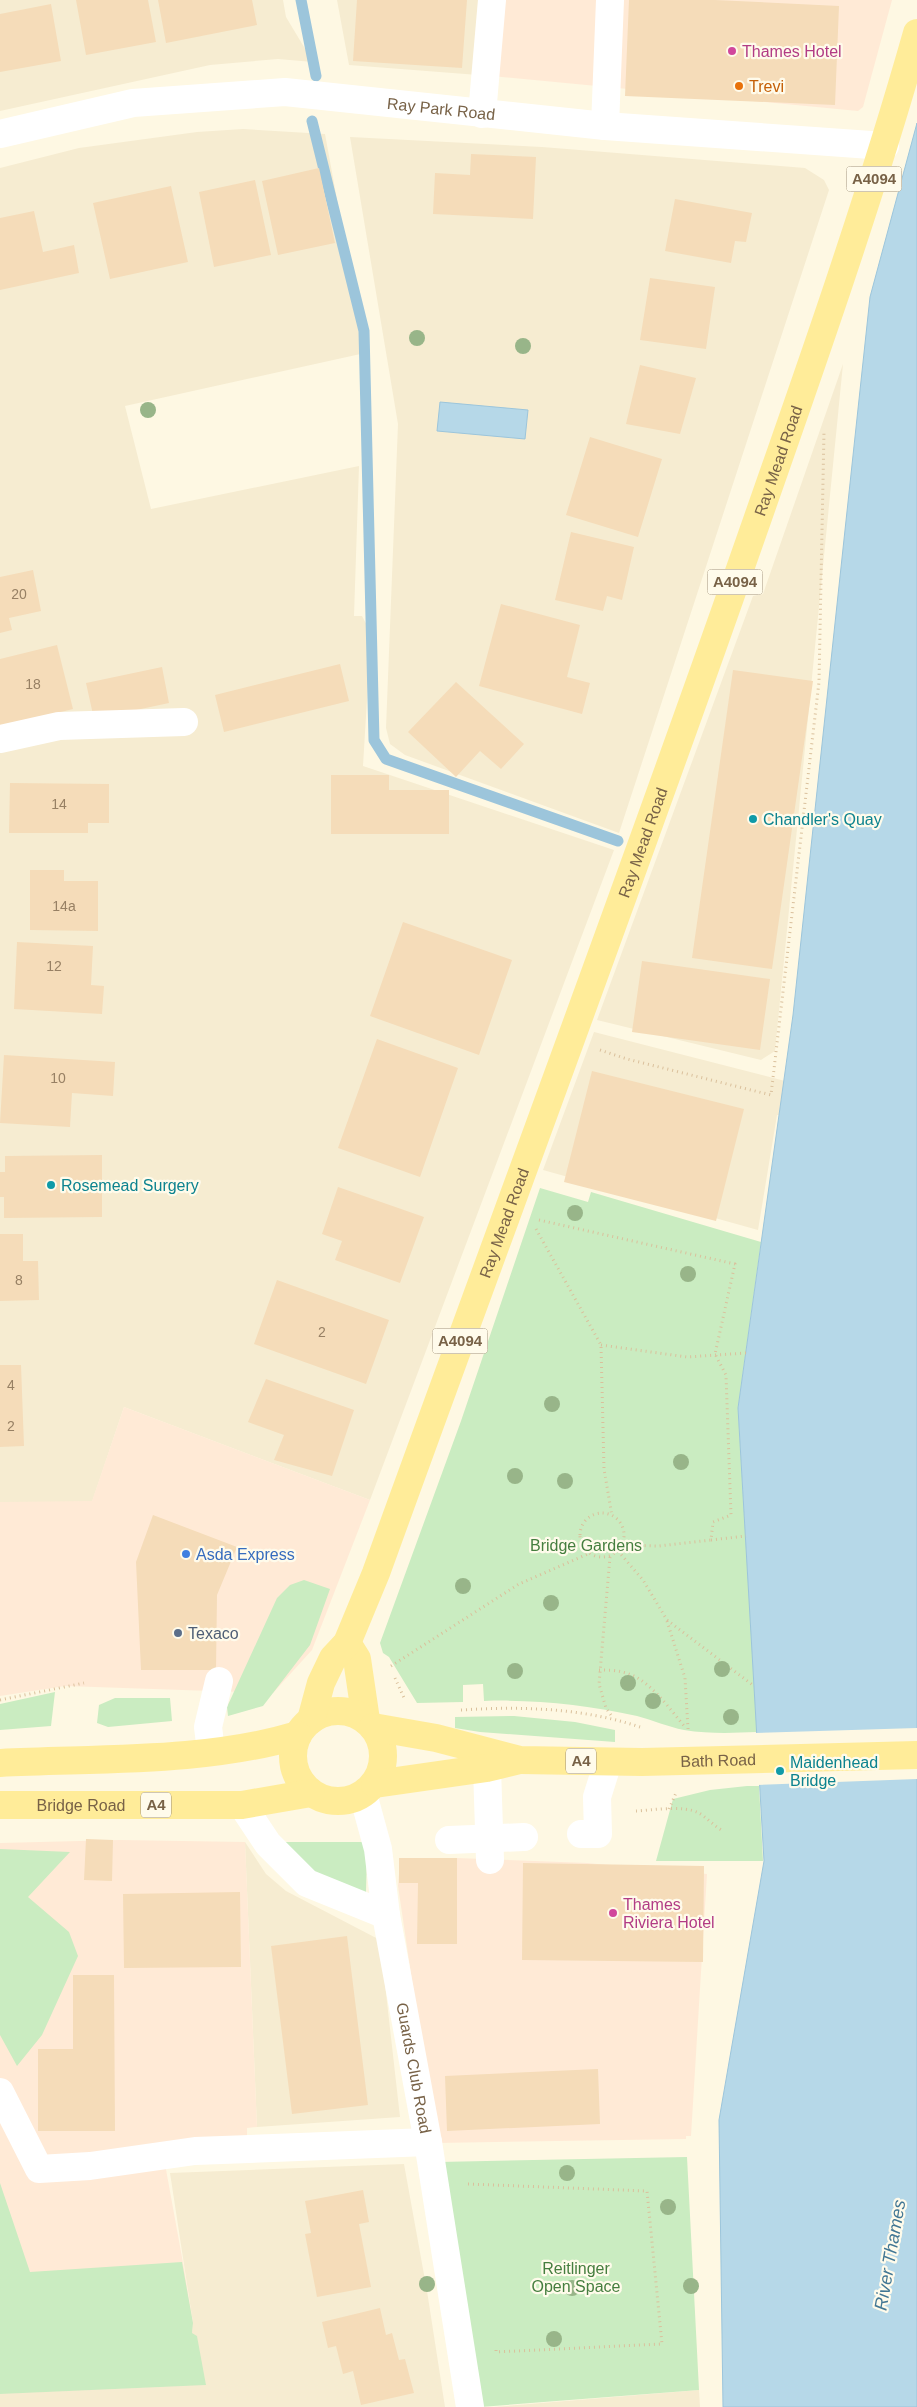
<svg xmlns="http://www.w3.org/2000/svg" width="917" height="2407" font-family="Arial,sans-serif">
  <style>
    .residential { fill: #f6ecd1 }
    .commercial { fill: #ffead6 }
    .green { fill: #caecc1 }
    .water { fill: #b6d8e8; stroke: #9cc5db }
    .pier { fill: #fef8e3 }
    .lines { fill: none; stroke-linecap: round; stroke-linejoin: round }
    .stream { stroke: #9cc5db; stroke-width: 11 }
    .building { fill: #f5dcb9 }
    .path { stroke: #dac09c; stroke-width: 3; stroke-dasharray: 1 4; stroke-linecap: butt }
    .minor { stroke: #fff; stroke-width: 28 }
    .major { stroke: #ffec99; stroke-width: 28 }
    .tree { fill: #98b589 }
    .hotel-dot { fill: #d1479c; stroke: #fffbeb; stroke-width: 2 }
    .food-dot { fill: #e8710a; stroke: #fffbeb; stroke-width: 2 }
    .culture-dot { fill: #0f9aa8; stroke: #fffbeb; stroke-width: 2 }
    .shop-dot { fill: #3f7fe0; stroke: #fffbeb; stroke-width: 2 }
    .service-dot { fill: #5c6f8a; stroke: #fffbeb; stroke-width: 2 }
    .labels { text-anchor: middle; stroke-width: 4.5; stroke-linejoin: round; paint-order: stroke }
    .number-label { font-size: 14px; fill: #978064 }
    .shield { fill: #fffbeb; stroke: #a09078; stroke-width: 1 }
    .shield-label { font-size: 15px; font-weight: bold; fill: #786247 }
    .hotel-label { font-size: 16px; fill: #b23c85; stroke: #fffbeb; text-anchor: start }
    .food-label { font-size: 16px; fill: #c56008; stroke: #fffbeb; text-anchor: start }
    .street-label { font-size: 16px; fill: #786247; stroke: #fffbeb }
    .culture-label { font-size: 16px; fill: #0d838f; stroke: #fffbeb; text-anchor: start }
    .park-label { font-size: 16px; fill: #457e3f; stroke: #fffbeb }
    .shop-label { font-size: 16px; fill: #366cbe; stroke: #fffbeb; text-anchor: start }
    .service-label { font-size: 16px; fill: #4e5e75; stroke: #fffbeb; text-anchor: start }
    .water-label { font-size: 18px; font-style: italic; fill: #427794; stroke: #fffbeb }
  </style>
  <rect width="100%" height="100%" fill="#fef8e3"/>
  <path class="residential" d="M0,0h283l3,17 27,45 -35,-3 -68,6 -210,46z
    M337,0h162l-8,76 -142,-11z
    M243,129l82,5 40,219 -240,53 26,103 208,-43 -5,150h8l9,17 -8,133 251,84 -244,650 -246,-93 -32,95h-92v-1334l79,-20 118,-16z
    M350,137l192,10 263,21 19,12 5,10 -210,643 -214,-78 -15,-11 -4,-16 12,-304z
    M843,364l-68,687 -14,9 -164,-40 156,-424 10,-2z
    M594,1032l191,49 -6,34h-2l-19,115 -215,-60z
    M245,1842l21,32 20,17 94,49 20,177 -143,10z
    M404,2164l23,127 18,116h-445v-13l192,-61 1,-10 -23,-150z
    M699,2390l1,17h-206z"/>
  <path class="commercial" d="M499,0h393l-29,107 -5,4 -367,-35z
    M124,1407l246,93 -58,150 -39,43 -208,-7 -65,10v-194l92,-1z
    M120,1840l125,2 12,285 -10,1v13l-84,12 22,121 8,49 -1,10 5,3 9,49 -206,9v-551z
    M457,1858l130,5 120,11 -16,262h-5v3l-250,4 -38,-257 2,-25z"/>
  <path class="green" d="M540,1188l48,14 3,-10 170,50 -23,166 19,324c-24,1 -48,2 -73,-2 -16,-3 -31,-10 -47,-14 -50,-11 -102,-17 -153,-15l-1,-17 -20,1v17l-46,1 -28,-46 -6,-4 -3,-10 81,-222z
    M304,1580l26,9 -20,56 -47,61 -35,10 -1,-9 50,-109 13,-13z
    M55,1692l-4,34 -51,4v-26z
    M115,1698h55l2,23 -64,6 -11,-4 2,-18z
    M514,1716l61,6 40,8v12l-135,-10 -25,-4v-11z
    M747,1786h12l4,75h-107l17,-62 37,-9z
    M276,1842h86l5,9 -1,41h-13l-60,-32z
    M0,1849l70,3 -42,45 41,35 9,24 -36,79 -25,31 -17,-31z
    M687,2157l12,233 -219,17 -41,-245z
    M0,2183l30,89 152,-10 11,61 -1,10 5,3 9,49 -206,9z"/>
  <path class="water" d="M917,123v2284h-194l-4,-287 45,-259 -26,-453 55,-393 77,-718z
    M440,402l88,8 -3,29 -88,-8z"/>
  <path class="pier" d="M917,1728v51l-160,6 -2,-52z"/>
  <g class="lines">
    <path class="stream" d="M301,0l15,76
      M312,121l52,210 10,409 12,19 232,82"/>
  </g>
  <path class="building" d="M76,0h72l8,42 -70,13z
    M158,0h94l5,25 -91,18z
    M357,0h110l-5,68 -109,-7z
    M629,0h86l124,6 -4,99 -210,-9z
    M51,4l10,57 -61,11v-58z
    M471,154l65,3 -3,62 -100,-5 2,-41 35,2z
    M319,168l16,75 -57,12 -16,-74z
    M255,180l16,75 -57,12 -15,-75z
    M171,186l17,76 -78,17 -17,-76z
    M675,199l77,14 -6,29 -11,-1 -4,22 -66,-12z
    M34,211l9,41 31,-7 5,28 -79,17v-72z
    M650,278l65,9 -9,62 -66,-9z
    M640,365l56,13 -16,56 -54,-10z
    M590,437l72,22 -24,78 -72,-22z
    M571,532l63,15 -12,53 -15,-4 -4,15 -48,-11z
    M33,570l8,41 -32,7 3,12 -12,3v-56z
    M501,604l79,21 -13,52 23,6 -8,31 -103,-28z
    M57,645l16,64 -73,18v-68z
    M340,664l9,37 -125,31 -9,-37z
    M162,667l7,36 -75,16 -8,-36z
    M733,670l80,11 -41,288 -80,-11z
    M456,682l68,62 -23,25 -21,-18 -24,26 -48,-45z
    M331,775h58v15h60v44h-118z
    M10,783l99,1v39h-21v10h-79z
    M30,870h34v11h34v50l-68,-1z
    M403,922l109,38 -33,95 -109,-39z
    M17,942l76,4 -2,39 13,1 -2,28 -88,-5z
    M642,961l128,18 -10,71 -128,-18z
    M377,1039l81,29 -38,109 -82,-29z
    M4,1055l111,7 -2,34 -41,-3 -2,34 -70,-4z
    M592,1071l152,38 -28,112 -152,-39z
    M102,1155v62l-98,1v-21h-4v-25h5v-16z
    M338,1187l86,30 -24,66 -65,-23 7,-19 -20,-7z
    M0,1234h23v27h15l1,39 -39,1z
    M277,1280l112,40 -23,64 -112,-40z
    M0,1365h21l3,81 -24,1z
    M266,1379l88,31 -22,66 -58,-16 10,-25 -36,-13z
    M153,1515l84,32 -20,48 -1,75h-75l-5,-108z
    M86,1839l27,1 -1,41 -28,-1z
    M399,1858h58v86h-40l1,-61h-19z
    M523,1863l181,3 -1,96 -181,-2z
    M240,1892l1,75 -117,1 -1,-74z
    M347,1936l21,169 -76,9 -21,-168z
    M73,1975h41l1,156h-77v-82h35z
    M598,2069l2,55 -153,7 -2,-55z
    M363,2190l6,32 -10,2 12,63 -54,10 -12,-63 6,-1 -6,-32z
    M380,2308l6,27 6,-2 7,27 6,-1 9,34 -53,12 -8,-34 -10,3 -7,-28 -8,2 -6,-26z"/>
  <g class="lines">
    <path class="path" d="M600,1050l27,9 144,36 48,-413 5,-251
      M539,1220l196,44 -20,90 11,21 5,140 -18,7 -2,18 -52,6 -38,-1
      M536,1229l65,116 3,124 8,47
      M601,1345l86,12 59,-4
      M580 1535a22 22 0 1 1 44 0a22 22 0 1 1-44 0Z
      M711,1540l35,-4
      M618,1551l25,29 24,40 87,66
      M610,1557l-11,127 7,24 7,10
      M667,1621l18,57 3,51
      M391,1666l128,-82 71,-31
      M599,1670c8,0 16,0 23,2 27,5 47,37 64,56
      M395,1678l10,22
      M0,1700l84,-17
      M461,1710c61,-4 122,-2 179,17
      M669,1809l7,-16
      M636,1811c17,-1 48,-6 63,2 7,4 15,13 24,18
      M468,2184l179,7 15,153 -166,8v-2"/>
    <g class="minor">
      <path d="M482,114l10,-114"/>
      <path d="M605,126l5,-126"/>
      <path id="s1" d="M0,134l133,-31 152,-11 320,34 280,20"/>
      <path d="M0,739l59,-13 125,-4"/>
      <path d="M211,1751l-3,-24 11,-46"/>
      <path d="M487,1768l3,92"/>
      <path id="s2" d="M363,1794l15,55 8,66 42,227 42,265"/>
      <path d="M242,1805l26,39 39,39 79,32"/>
      <path d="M581,1834h17l-1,-37 11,-35"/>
      <path d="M449,1840l75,-3"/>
      <path d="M0,2092l39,77 51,-3 105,-15 233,-9"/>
    </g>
    <g class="major">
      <path d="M347,1643l10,16 9,61"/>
      <circle cx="338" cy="1756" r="45"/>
      <path id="s3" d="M311,1720l10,-37 12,-25 14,-15 29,-70c119,-329 242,-657 358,-987 64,-183 130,-366 183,-553"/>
      <path id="s4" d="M373,1727l63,11 84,22 122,2 275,-7"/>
      <path d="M0,1763c97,-5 205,0 298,-28"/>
      <path d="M375,1784l112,-16 29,-7"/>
      <path id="s5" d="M0,1805h242l69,-12"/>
    </g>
  </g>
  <g class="tree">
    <circle cx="417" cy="338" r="8"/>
    <circle cx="523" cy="346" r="8"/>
    <circle cx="148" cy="410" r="8"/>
    <circle cx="575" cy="1213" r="8"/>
    <circle cx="688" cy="1274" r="8"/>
    <circle cx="552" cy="1404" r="8"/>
    <circle cx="681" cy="1462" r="8"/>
    <circle cx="515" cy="1476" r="8"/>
    <circle cx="565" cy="1481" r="8"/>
    <circle cx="463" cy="1586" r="8"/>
    <circle cx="551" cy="1603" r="8"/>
    <circle cx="722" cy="1669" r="8"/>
    <circle cx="515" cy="1671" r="8"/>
    <circle cx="628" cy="1683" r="8"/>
    <circle cx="653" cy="1701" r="8"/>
    <circle cx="731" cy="1717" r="8"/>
    <circle cx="567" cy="2173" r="8"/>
    <circle cx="668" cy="2207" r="8"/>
    <circle cx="427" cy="2284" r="8"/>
    <circle cx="691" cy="2286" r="8"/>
    <circle cx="572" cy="2288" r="8"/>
    <circle cx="554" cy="2339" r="8"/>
  </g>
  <g class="hotel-dot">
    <circle cx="732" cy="51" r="5"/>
    <circle cx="613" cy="1913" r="5"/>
  </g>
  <circle class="food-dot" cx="739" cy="86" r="5"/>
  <g class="culture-dot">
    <circle cx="753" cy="819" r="5"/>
    <circle cx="51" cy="1185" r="5"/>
    <circle cx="780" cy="1771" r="5"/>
  </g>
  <circle class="shop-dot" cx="186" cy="1554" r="5"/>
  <circle class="service-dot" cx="178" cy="1633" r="5"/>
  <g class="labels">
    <g class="number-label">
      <text x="19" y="599">20</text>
      <text x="33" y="689">18</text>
      <text x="59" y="809">14</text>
      <text x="64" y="911">14a</text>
      <text x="54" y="971">12</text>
      <text x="58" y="1083">10</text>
      <text x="19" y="1285">8</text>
      <text x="322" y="1337">2</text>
      <text x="11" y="1390">4</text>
      <text x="11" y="1431">2</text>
    </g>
    <g class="shield">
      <rect x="846.5" y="166.5" width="55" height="25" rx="4"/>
      <rect x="707.5" y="569.5" width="55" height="25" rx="4"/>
      <rect x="432.5" y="1328.5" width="55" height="25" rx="4"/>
      <rect x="566" y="1748.5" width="30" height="25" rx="4"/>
      <rect x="141" y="1792.5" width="30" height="25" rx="4"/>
    </g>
    <g class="shield-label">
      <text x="874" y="184">A4094</text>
      <text x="735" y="587">A4094</text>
      <text x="460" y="1346">A4094</text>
      <text x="581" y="1766">A4</text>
      <text x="156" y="1810">A4</text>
    </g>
    <g class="hotel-label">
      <text x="742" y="57">Thames Hotel</text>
      <text x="623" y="1910">Thames<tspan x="623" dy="18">Riviera Hotel</tspan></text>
    </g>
    <g class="food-label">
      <text x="749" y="92">Trevi</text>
    </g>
    <g class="street-label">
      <text dy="6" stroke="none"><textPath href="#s1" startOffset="446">Ray Park Road</textPath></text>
      <text dy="6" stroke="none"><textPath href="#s3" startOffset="1345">Ray Mead Road</textPath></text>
      <text dy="6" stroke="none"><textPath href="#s3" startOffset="940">Ray Mead Road</textPath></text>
      <text dy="6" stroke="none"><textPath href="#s3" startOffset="535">Ray Mead Road</textPath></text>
      <text dy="6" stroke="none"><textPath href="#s4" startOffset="349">Bath Road</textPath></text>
      <text dy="6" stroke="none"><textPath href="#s5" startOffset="81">Bridge Road</textPath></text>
      <text dy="6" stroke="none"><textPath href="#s2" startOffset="279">Guards Club Road</textPath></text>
    </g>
    <g class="culture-label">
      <text x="763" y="825">Chandler's Quay</text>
      <text x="61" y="1191">Rosemead Surgery</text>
      <text x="790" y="1768">Maidenhead<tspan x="790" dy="18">Bridge</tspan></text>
    </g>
    <g class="park-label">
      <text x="586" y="1551">Bridge Gardens</text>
      <text x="576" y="2274">Reitlinger<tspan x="576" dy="18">Open Space</tspan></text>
    </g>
    <g class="shop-label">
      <text x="196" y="1560">Asda Express</text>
    </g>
    <g class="service-label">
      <text x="188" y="1639">Texaco</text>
    </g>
    <g class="water-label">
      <text transform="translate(890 2255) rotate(-80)" y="6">River Thames</text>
    </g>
  </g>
</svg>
